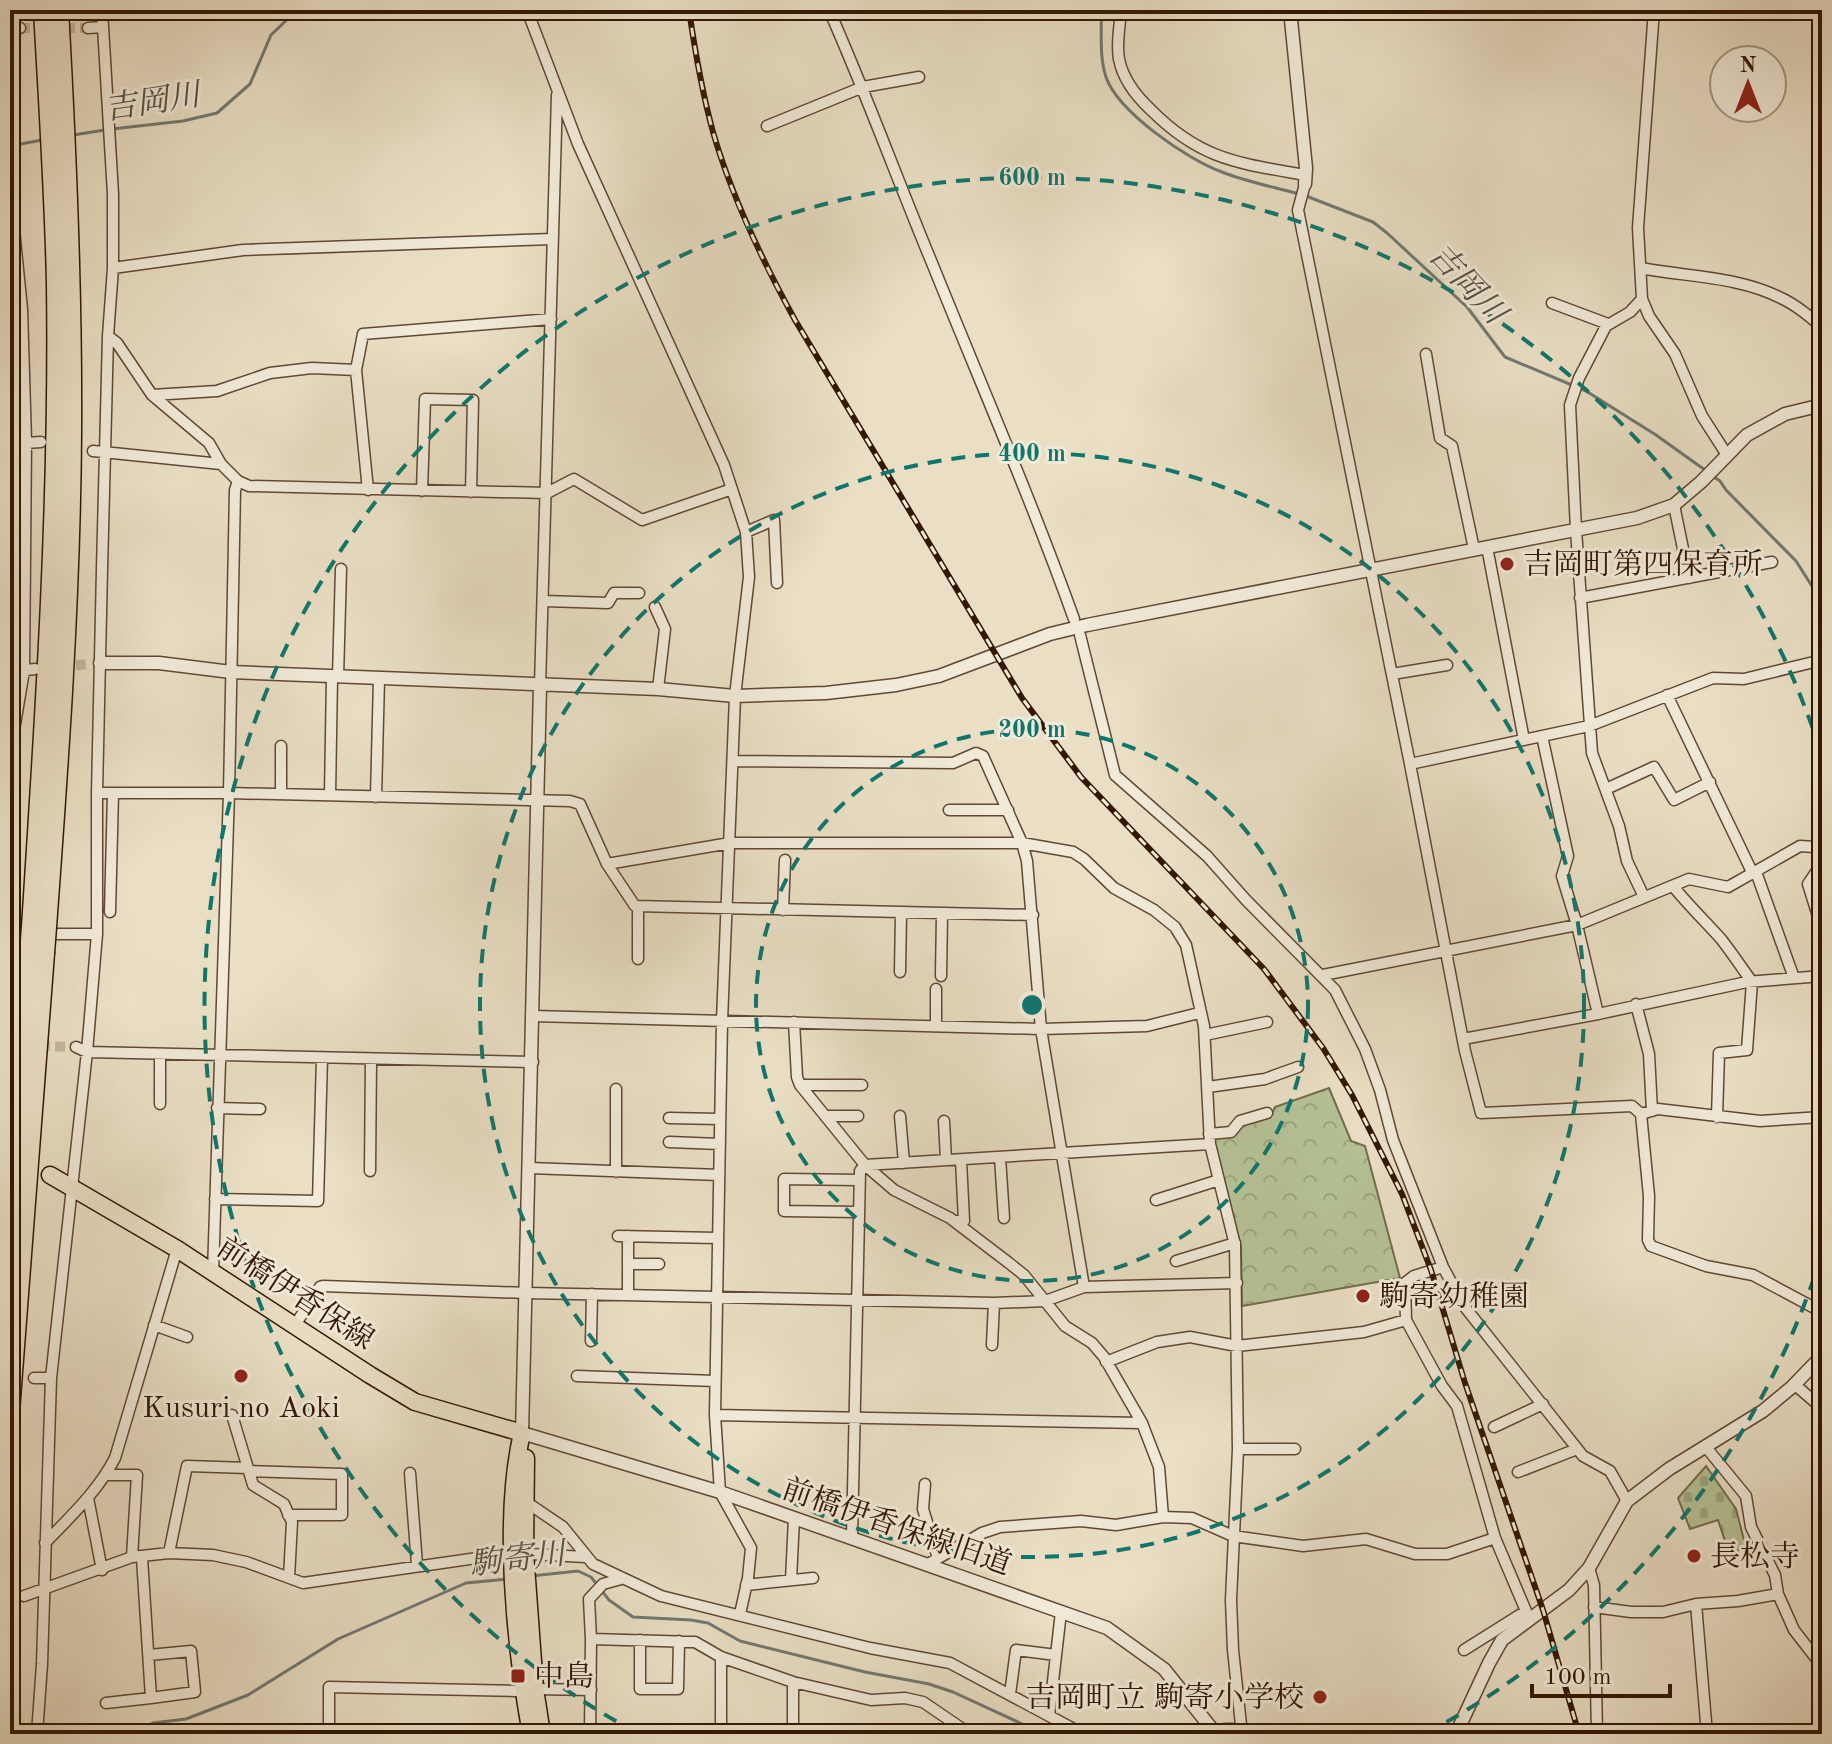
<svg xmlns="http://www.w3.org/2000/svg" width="1832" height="1744" font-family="'Old Standard TT','Noto Serif JP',serif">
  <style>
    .cemetery { fill: url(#cemetery-stones); stroke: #746c4d; stroke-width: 2 }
    .park { fill: url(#park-crowns); stroke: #746c4d; stroke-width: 2 }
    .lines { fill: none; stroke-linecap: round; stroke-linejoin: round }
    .stream { stroke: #717972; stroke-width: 3 }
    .minor-tunnel { stroke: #c5b79e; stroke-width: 10; stroke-dasharray: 10 5; stroke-linecap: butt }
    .minor-casing { stroke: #614834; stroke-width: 13 }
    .tertiary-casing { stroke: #614834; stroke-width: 15 }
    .primary-casing { stroke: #331604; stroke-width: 19 }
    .motorway-casing { stroke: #331604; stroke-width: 21 }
    .minor { stroke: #f1ead9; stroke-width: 10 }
    .tertiary { stroke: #f1ead9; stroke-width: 12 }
    .primary { stroke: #eadfc5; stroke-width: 16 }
    .motorway { stroke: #eadfc5; stroke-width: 18 }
    .rail-casing { stroke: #331604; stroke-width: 6 }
    .rail { stroke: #f1ead9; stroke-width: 3; stroke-dasharray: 9; stroke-linecap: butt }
    .motorway-bridge-casing { stroke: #331604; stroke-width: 21; stroke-linecap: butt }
    .motorway-bridge { stroke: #eadfc5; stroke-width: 18 }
    .ring { fill: none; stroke: #0f766e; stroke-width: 4; stroke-dasharray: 14 10 }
    .poi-dot { fill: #8f2418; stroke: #f1ead9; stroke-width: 3 }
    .labels { text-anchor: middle; stroke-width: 6; stroke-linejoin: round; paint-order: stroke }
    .poi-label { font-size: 30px; fill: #331604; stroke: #f1ead9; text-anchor: start }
    .street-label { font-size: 30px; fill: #331604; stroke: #f1ead9 }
    .water-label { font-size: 32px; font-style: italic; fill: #575044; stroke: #f1ead9 }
    .centre { fill: #0f766e; stroke: #f1ead9; stroke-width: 4 }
    .ring-label { font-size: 24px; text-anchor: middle; font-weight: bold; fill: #0f766e; stroke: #f1ead9; stroke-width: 6; stroke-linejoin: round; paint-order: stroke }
  </style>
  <defs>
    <pattern id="cemetery-stones" width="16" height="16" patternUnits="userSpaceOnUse" patternTransform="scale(2)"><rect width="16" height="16" fill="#b5c296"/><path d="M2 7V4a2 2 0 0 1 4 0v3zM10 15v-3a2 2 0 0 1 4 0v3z" fill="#9ca680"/></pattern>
    <pattern id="park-crowns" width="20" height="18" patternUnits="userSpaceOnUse" patternTransform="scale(2)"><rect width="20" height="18" fill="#b5c296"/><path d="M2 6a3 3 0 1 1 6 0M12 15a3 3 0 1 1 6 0" fill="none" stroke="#9ca680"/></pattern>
  </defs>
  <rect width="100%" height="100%" fill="#eadfc5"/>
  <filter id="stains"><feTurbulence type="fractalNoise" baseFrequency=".0025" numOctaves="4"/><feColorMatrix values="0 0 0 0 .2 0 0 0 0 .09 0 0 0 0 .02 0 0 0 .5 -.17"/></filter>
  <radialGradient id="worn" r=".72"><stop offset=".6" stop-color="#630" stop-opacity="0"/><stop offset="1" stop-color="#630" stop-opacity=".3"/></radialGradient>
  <path class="cemetery" d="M1706,1466l30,43 10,39 -17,5 -11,-33 -28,9 -12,-31z"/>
  <path class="park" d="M1329,1088l22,53 14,5 35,132 -158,28 -1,-59 -27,-108 20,-5 8,-10 29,-8 4,-9z"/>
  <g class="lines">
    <path class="stream" d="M1101,10c1,21 -2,46 5,67 12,35 82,83 116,95 25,10 52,15 77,22
      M112,129l71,-8 34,-8 33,-29 21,-49 26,-25
      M73,135l32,-5
      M10,146l32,-6
      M1306,196l67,26 14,11 80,74 38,50 81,34 70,44 49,35
      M1711,475l9,6 6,9 70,71 26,41
      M531,1576l47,-5 13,6 18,23 24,17 58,3 17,3 32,18 125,31 64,12 24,8 91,42
      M136,1734l17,-11 33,-4 62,-24 90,-56 128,-56 42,-4"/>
    <path class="minor-tunnel" d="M20,28h68
      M61,667l27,-3
      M10,1045l66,2
      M10,1600l14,-4"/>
    <g class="minor-casing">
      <path id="minor" d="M527,10l51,134 146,321 22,67 3,45 -14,119 -13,325 -7,394 5,77 31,56 -3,30 -8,36
        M829,10c37,83 68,169 103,253 48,119 99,236 142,356
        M1121,10c-1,16 -5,33 -2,49 4,21 17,37 32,51 50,50 87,53 154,65
        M1654,10l-16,218 4,71 7,17 26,38 27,62 25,39
        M10,28h10
        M88,28l15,-1
        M767,126l96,-39 56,-10
        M1305,184l-7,26 112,554 55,287 16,62 151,-7 9,8 8,82 -1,44 3,6 55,20 47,9 69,37
        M10,190l12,119 4,132 -2,230 -14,83
        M113,268l130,-18 309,-11
        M1641,268c46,9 97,8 140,30 15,7 28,18 41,29
        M1642,299l-12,13 -24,14 -27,52 -9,27 6,125 16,223 27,73 8,35 17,36
        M1552,303l56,21
        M108,336l9,7 35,52 57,48 12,21
        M1426,354l14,84 12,8 22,103
        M356,370l12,120
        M10,386l10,28 5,1
        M152,395l65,-4 53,-18 42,-5 44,2 7,-36 188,-15
        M10,444l31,-2
        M93,451l128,13 17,17 11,5 298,7 27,-14 68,41 90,-31
        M422,491l3,-92 48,1 -2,92
        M1674,505l15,73
        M746,532l28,-12 3,63
        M1487,547l37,193
        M1821,581h1
        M1580,598l192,-36
        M544,601l64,2 6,-10h25
        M655,607l10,22 -7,60
        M1080,635l35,140 92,81 39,44 89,90 30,59 15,41 13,50 50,127 21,39 119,150 27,15 17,30
        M10,672l25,-3
        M1392,674l55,-9
        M338,677l3,-108
        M540,686l17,-591
        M1667,695l86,179
        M1542,736l26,120 -6,20 15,49 21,89
        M281,746v48
        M733,761l220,2 23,-10 7,3 39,87 5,18 14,168 43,258
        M1410,764l179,-38 124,-48 31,1 78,-19
        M1606,789l48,-22 20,33 36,-18
        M97,793h132l341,8 10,3 27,60 28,42 398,9
        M330,795l2,-118
        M376,797l3,-118
        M949,810h59
        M1822,863l-14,21 14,45
        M607,864l123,-21h292l51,9 11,7 30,29 40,22 21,17 11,18 18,81 6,118 25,101 3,204 -7,151 2,50 9,84
        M1756,872l38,106
        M1673,886c15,19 32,35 48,53 11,14 21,29 31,43l-5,68 -28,3 -2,64
        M783,910l2,-50
        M110,912l3,-119
        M10,934h87
        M638,959v-53
        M900,972l1,-59
        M1323,975l254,-50 112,-46 39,8 72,-41 14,1 8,12
        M941,976l1,-62
        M936,989v37
        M1636,1004l13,50 3,57
        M533,1016l508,13 106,-3 52,-13
        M794,1022l3,55 3,8 65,80 29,25 56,28 59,45 15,12 41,51 27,17 12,14 38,66 17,44 4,50
        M1205,1035l62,-13
        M1463,1039l135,-25 149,-32 75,-6
        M76,1047l11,5 446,10
        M160,1054v50
        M800,1085h62
        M1208,1087l57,-8 33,-12
        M616,1089v83
        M217,1108l43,1
        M1641,1114l17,-5 102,12 62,-4
        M825,1116h33
        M900,1116l4,47
        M669,1118l51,1
        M944,1121l2,39
        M1209,1134l22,-2 9,-11 27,-8
        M669,1142l51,2
        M1000,1157l4,61
        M865,1165l345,-21
        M530,1168l189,7
        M370,1171l1,-112
        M215,1199l103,2 4,-143
        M1156,1200l63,-20
        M859,1212l-75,-1v-32l76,1
        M955,1221h9l-3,-61
        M618,1236l99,2
        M1176,1261l59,-18
        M628,1264h31
        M213,1272l16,-479 6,-303 3,-9
        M628,1295v-59
        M154,1325l33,12
        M295,1325l25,-38 3,-1 204,7 467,10 51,-2 39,-14 153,-4
        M591,1341l1,-47
        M992,1345l2,-42
        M1106,1362l51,-20 33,-5 47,9 127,-14 42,-12
        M577,1376l138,5
        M34,1378h17
        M1794,1384l28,24
        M232,1415l21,70 31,19 8,18 -3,56
        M715,1415l427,8
        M1494,1427l49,-23
        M1705,1446l41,50 5,31 24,48 3,19 16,36 28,36
        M1238,1449h57
        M249,1471l93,3v41h-54
        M1518,1472l59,-23
        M410,1473l7,92
        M106,1475h31l-5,82
        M925,1484l-2,25 15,49
        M88,1498l14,72
        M526,1502l37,25 30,37 68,32 209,52 80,15 133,71
        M852,1537l8,-366 5,-6
        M45,1543c25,-26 53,-52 70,-85l62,-209
        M169,1553l18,-87 61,2
        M142,1558l9,140 44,-6 -4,-41 -42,4
        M928,1564l54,-31 18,-6 81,-6 35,4 47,-8 29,1 41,18 70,10 63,-7 49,15h32l48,-16 -38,-132 -15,-20 -36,-66 -1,-37 9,-7 29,-9
        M1589,1568l5,17 3,149
        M791,1580l3,-62
        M746,1585l67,-7
        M24,1596l108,-39 37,-4 44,2 33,7 57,21 209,-30 73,4
        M1696,1604l11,130
        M1594,1607l37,5h32l33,-8 42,-3 40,-7
        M591,1639l-2,-40 14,-15 18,-5
        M640,1640v49h38l1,-48
        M1464,1650l62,-39 -31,-73
        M721,1657v77
        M535,1689l56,1
        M1010,1694l6,-44 40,5
        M106,1703l45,-5
        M1049,1716l12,-104
        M1213,1730l29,-2
        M1541,1730l1,4
        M37,1734l5,-70 9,-286 36,-326 10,-118v-141l5,-224 6,-233 5,-68v-74l-11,-184
        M329,1734v-47l188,4
        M590,1734l1,-95 104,3 26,15 72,25 78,18 34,-2 18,4 47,32
        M793,1734v-52"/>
    </g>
    <g class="tertiary-casing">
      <path id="tertiary" d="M1290,10l16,158 -1,16
        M100,663h59l72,9 427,17 77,7 91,-3 70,-8 43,-9 111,-42 37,-9 550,-107 37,-13 27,-23 46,-47 38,-21 37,-9
        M540,686l-18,747 198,59 387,136 57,41 52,65
        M1456,1734l33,-71 13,-23 67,-50 20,-22 38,-67 42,-32 94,-58 29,-24 30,-31"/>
    </g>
    <g class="primary-casing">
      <path id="primary" d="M50,1175l127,74 193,126 45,27 107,31
        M522,1433c-20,87 -7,213 9,301
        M526,1458l-1,94 10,137 7,45"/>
    </g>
    <g class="motorway-casing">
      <path id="motorway" d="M31,927c14,-215 28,-429 25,-644 -2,-91 -8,-182 -13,-273
        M47,927c12,-164 24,-329 25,-494 1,-142 -5,-282 -13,-423
        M10,1186l19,-233
        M10,1412l35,-459"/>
    </g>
    <use href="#minor" class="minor"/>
    <use href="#tertiary" class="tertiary"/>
    <use href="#primary" class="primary"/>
    <use href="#motorway" class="motorway"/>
    <g class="rail-casing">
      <path id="rail" d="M689,10c6,41 13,82 24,122 19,66 49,128 82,188l227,378 59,79 183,192 59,79 29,47 50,99 29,76 34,113 78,227 36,124"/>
    </g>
    <use href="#rail" class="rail"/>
    <g class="motorway-bridge-casing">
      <path id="motorway-bridge" d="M29,953l2,-26
        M45,953l2,-26"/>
    </g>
    <use href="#motorway-bridge" class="motorway-bridge"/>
  </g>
  <g class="ring">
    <circle cx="1032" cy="1005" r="276"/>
    <circle cx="1032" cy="1005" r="552"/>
    <path d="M1822 1254A828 828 0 0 1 1427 1733M637 1733A828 828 0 1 1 1822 756"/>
  </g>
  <g class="poi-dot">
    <circle cx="1507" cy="564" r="8"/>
    <circle cx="1363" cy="1296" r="8"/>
    <circle cx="241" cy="1376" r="8"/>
    <circle cx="1694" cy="1556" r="8"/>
    <rect x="510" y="1668" width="16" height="16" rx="4"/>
    <circle cx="1320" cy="1697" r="8"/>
  </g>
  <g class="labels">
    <g class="poi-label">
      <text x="1523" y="574">吉岡町第四保育所</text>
      <text x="1379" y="1306">駒寄幼稚園</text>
      <text x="241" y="1417" text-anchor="middle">Kusuri no Aoki</text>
      <text x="1710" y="1566">長松寺</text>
      <text x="534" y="1686">中島</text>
      <text x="1304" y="1707" text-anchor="end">吉岡町立 駒寄小学校</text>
    </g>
    <g class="street-label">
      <text transform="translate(296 1293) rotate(33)" y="10">前橋伊香保線</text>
      <text transform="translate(897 1526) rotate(19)" y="10">前橋伊香保線旧道</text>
    </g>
    <g class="water-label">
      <text transform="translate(152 101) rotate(-9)" y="11">吉岡川</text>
      <text transform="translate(1468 283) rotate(47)" y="11">吉岡川</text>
      <text transform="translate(517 1558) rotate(-7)" y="11">駒寄川</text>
    </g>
  </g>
  <circle cx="1032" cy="1005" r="12" class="centre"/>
  <g class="ring-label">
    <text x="1032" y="185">600 m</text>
    <text x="1032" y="461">400 m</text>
    <text x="1032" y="737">200 m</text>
  </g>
  <rect width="1832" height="1744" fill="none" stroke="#eadfc5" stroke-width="40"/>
  <rect x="12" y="12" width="1808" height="1720" fill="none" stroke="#331604" stroke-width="4"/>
  <rect x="20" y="20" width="1792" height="1704" fill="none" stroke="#331604" stroke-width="2"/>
  <g transform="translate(1748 84)"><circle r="38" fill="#f1ead9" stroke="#a59584" stroke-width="2"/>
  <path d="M0-6L14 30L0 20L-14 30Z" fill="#8f2418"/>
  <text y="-12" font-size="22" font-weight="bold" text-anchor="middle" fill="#331604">N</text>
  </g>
  <path d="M1532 1684v12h138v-12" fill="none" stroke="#331604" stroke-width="4"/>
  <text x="1544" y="1684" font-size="24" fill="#331604" stroke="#f1ead9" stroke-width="6" paint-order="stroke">100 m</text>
  <rect width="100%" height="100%" filter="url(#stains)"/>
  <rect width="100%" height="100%" fill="url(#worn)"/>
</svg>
